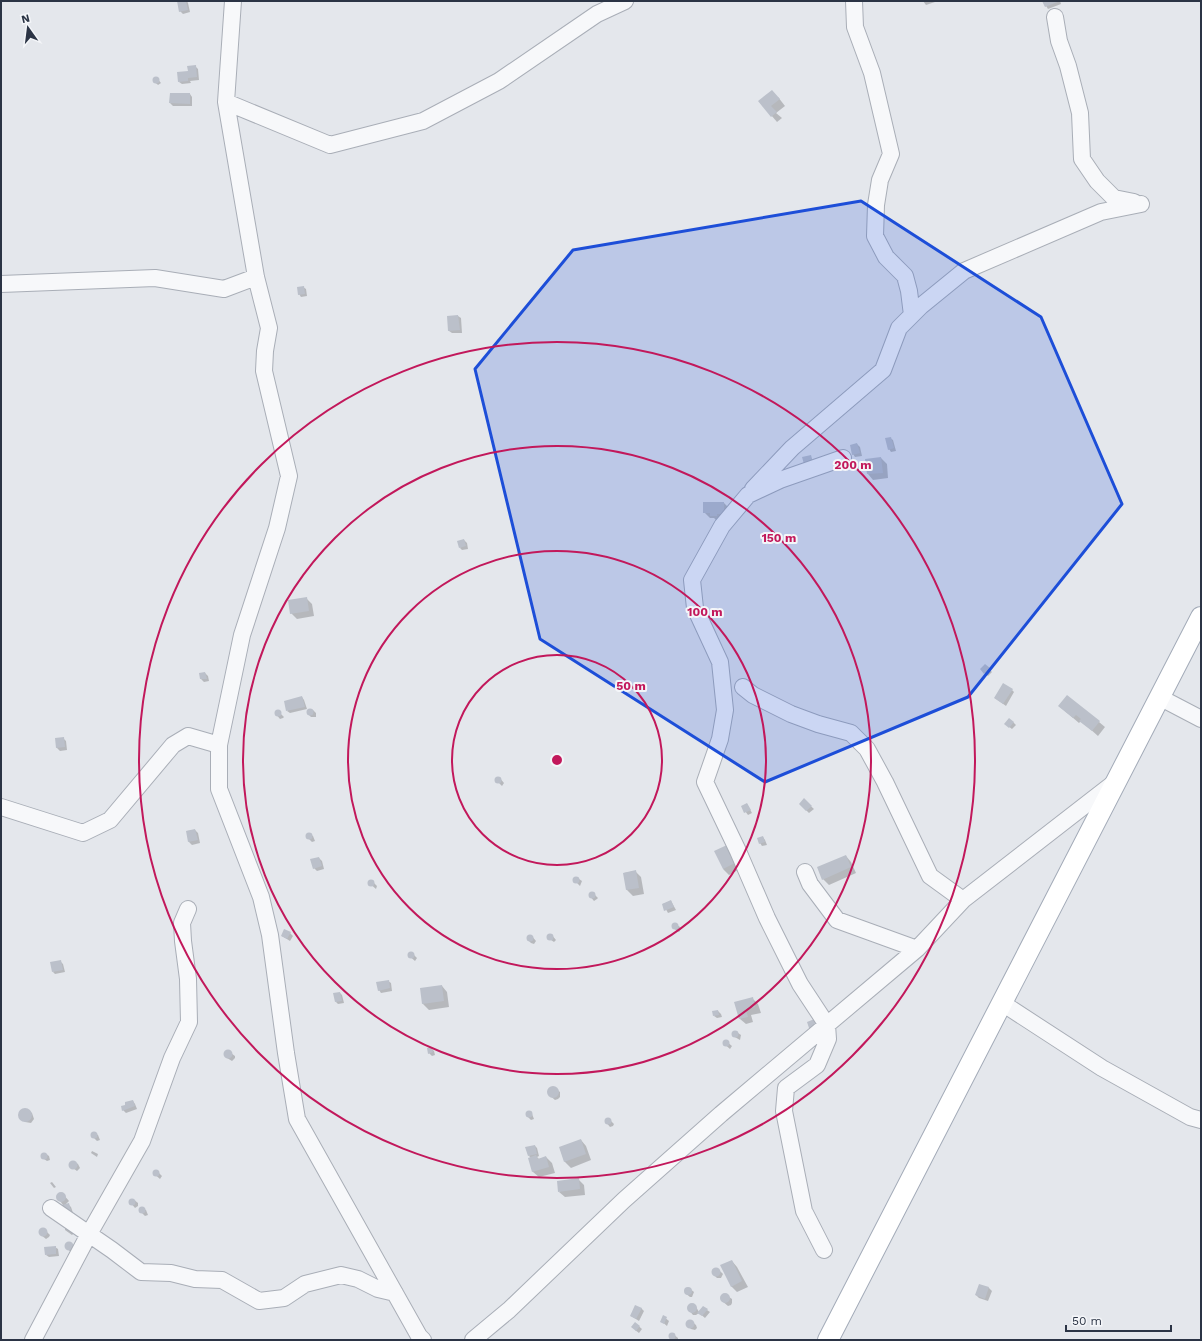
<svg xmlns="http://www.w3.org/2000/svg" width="1202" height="1341" font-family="'Work Sans',sans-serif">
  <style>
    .shadow { fill: #0003 }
    .building { fill: #bbc0ca }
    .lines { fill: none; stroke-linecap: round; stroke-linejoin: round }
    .minor-casing { stroke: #a9aeb7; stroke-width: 18 }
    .major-casing { stroke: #a3abb8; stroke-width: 22 }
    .minor { stroke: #f7f8fa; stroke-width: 16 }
    .major { stroke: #fff; stroke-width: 20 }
    .marked { fill: #1d4ed8; fill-opacity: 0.2; stroke: #1d4ed8; stroke-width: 3; stroke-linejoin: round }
    .ring { fill: none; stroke: #c2185b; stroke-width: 2 }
    .centre { fill: #c2185b; stroke: #f4f6f9; stroke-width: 2 }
    .ring-label { font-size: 12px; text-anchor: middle; font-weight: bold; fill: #c2185b; stroke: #f4f6f9; stroke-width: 4; stroke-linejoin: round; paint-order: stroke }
  </style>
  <rect width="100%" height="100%" fill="#e4e7ec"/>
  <path class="shadow" d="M181,1h6l1,2 2,9 -7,2 -3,-3z
    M923,1h15l-12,4z
    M1043,1h17l1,3 -13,5z
    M195,66l3,3 1,11 -9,1 1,2 -9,1 -3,-2z
    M154,78h3l4,5 -3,2 -1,-1 -3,-2z
    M190,94l2,3v9h-19l-3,-3z
    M778,97l7,9 -9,7 6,5 -5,4 -18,-21z
    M303,287l3,2 1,7 -6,1 -2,-3z
    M448,316h10l3,2 1,15h-10l-3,-2z
    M890,438l3,2 3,11 -5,1 -2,-3z
    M857,444l3,3 2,9 -7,1 -2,-3z
    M881,458l6,6 1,14 -15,2 -5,-6z
    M704,503h20l6,6 -13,12 -3,-3h-4l-6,-6z
    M464,540l3,3 1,6 -6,1 -2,-2z
    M306,598l6,6 2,12 -17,3 -6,-6z
    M985,665l7,7 -4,4 -7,-7z
    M205,673l3,3 1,5 -5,1 -3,-3z
    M1012,690l2,2 -8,14 -11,-8z
    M302,697l2,3 3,9 -17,4 -3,-2z
    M1059,706l40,16 6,5 -7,9 -17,-15 -2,2z
    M308,710h5l3,3v4h-5l-3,-3z
    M278,711l6,6 -1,1 -3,1 -5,-6z
    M1013,722l3,3 -4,4 -4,-3z
    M63,738l3,3 1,9 -7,1 -3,-3 -1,-9z
    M497,777h2l5,6 -2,3 -6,-6z
    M804,800l10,9 -5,4 -9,-9z
    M747,804l5,9 -4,2 -6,-8z
    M195,830l3,3 2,10 -8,2 -3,-3 -2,-11z
    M308,833l5,3 2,5 -3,1 -3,-3 -2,-3z
    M763,837l2,3 2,5 -5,1 -2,-3z
    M727,847l13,22 -11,6 -6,-6z
    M846,856l5,6 5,11 -27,12 -6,-6z
    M319,858l3,3 2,8 -7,2 -3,-3z
    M635,871l6,6 3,17 -11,2 -6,-6 -3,-17z
    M575,878l4,1 3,2 -2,5 -6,-6z
    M372,881l5,5 -1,3 -7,-6z
    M592,892l6,6 -1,1 -3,2 -5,-6z
    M671,901l5,9 -8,3 -5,-9z
    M672,924l5,1 3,2 1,2 -2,3 -6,-4z
    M290,933l3,3 -3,5 -8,-5z
    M551,934l5,6 -2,2 -6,-4v-3z
    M531,935l5,6 -2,3 -3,-1 -3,-3v-4z
    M412,953l5,5 -2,3 -7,-6z
    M60,961l3,3 2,8 -10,2 -2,-2z
    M388,981l3,2 1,8 -11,2 -2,-3z
    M442,986l5,6 2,15 -20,3 -6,-6 -2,-15z
    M340,993l2,2 2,8 -6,1 -2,-2z
    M752,998l6,6 3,9 -10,2 2,7 -7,2 -6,-5z
    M718,1011l3,3 1,3 -5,1 -3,-2z
    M734,1032l4,1 3,2 -1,5 -7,-4z
    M726,1041l6,5 -2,3 -7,-6z
    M431,1048l3,3 1,4 -3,1 -3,-3z
    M228,1051l7,5v2l-3,3 -5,-3 -2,-4z
    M551,1087h3l6,5v5l-2,2 -3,1 -7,-6v-4z
    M133,1101l2,3 2,5 -11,4 -3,-3 3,-5z
    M26,1109l6,4 2,6 -3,4 -6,-1 -5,-8 1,-2z
    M528,1111l4,3 2,5 -3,1 -3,-3 -2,-3z
    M608,1118l6,6 -1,2 -3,1 -5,-6z
    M94,1133l4,2 2,5 -3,1 -3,-3 -2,-3z
    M581,1140l5,6 5,14 -20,8 -6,-6 -5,-14z
    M535,1146l2,2 2,8 -2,1 2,2 7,-2 6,6 3,10 -16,4 -6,-5 -2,-14 -2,-2z
    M92,1151l6,3 -1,3 -6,-4z
    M43,1153l3,1 3,2 1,4 -3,1 -3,-2 -2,-3z
    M73,1161l5,3 2,4 -3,3 -7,-5v-2z
    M156,1170l6,6 -2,3 -7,-6z
    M578,1179l6,6 1,10 -20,2 -6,-5z
    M52,1182l4,5 -2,1 -4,-5z
    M61,1193l2,1 6,7 -4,4 3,-1 3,3 2,6 -6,2 -4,-10 -6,-8z
    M133,1199l5,4v3l-3,2 -5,-6z
    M141,1208l5,2 2,5 -3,1 -3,-3 -2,-3z
    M68,1225l7,7 -3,3 -7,-5v-2z
    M44,1229l6,6 -1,2 -3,2 -5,-4 -1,-4z
    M67,1243l4,1 3,2 -3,6 -6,-5z
    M55,1247l3,2 1,7 -10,1 -3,-2z
    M732,1261l5,6 11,20 -11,5 -6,-6z
    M715,1268l6,4 2,2 -2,4h-4l-3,-3 -2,-5z
    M980,1285l9,3 3,3 -4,10 -9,-3 -3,-3z
    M689,1288l5,4 -2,5h-2l-5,-4v-3z
    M725,1294l7,5v4l-1,2 -3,1 -6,-5 -1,-2 2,-4z
    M691,1304l4,1 4,7 8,-2 3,2 -5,6 -6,-5 -3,2h-3l-5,-6 1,-3z
    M641,1308l3,3 -5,10 -8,-5z
    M664,1317l5,4 -2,5 -6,-5z
    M690,1320l6,5 1,3 -2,2 -4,-1 -3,-3 -1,-3z
    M635,1323l7,6 -3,4 -4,-3z
    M673,1334l5,4v2h-5l-3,-2v-3z"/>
  <path class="building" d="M177,1h9l2,9 -9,2z
    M1042,1h18l-15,6z
    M196,65l1,12 -9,1v3l-10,1 -1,-10 11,-1 -1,-5z
    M152.5 80a3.5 3.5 0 1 1 7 0a3.5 3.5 0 1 1-7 0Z
    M772,90l8,9 -9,7 6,6 -6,5 -13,-16z
    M170,93h20v11l-21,-1z
    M304,286l1,8 -7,1 -1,-8z
    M458,315l2,15 -12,1 -1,-15z
    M891,437l3,11 -6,2 -3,-12z
    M857,443l3,10 -8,2 -2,-10z
    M811,455l3,11 -9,2 -3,-11z
    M881,457l2,16 -16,1 -2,-15z
    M703,502h21v12h-7v2h-7v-3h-7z
    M464,539l2,7 -7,2 -2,-7z
    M307,597l2,14 -19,3 -2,-14z
    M985,664l5,4 -6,6 -4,-5z
    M205,672l2,7h-7l-1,-6z
    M1003,683l10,6 -10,15 -9,-6z
    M1067,695l33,26 -8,10 -13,-10 2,-2 -5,-4 -3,3 -15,-12z
    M302,696l3,11 -19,4 -2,-10z
    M306.5 712a3.5 3.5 0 1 1 7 0a3.5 3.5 0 1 1-7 0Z
    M274.5 713a3.5 3.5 0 1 1 7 0a3.5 3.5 0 1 1-7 0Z
    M1009,718l5,4 -5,6 -5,-4z
    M64,737l1,10 -9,1 -1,-10z
    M494.5 780a3.5 3.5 0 1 1 7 0a3.5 3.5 0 1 1-7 0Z
    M804,798l8,8 -6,5 -7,-7z
    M747,803l4,7 -7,3 -3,-7z
    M195,829l3,11 -10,2 -2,-11z
    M305.5 836a3.5 3.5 0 1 1 7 0a3.5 3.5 0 1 1-7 0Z
    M763,836l2,6 -6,2 -2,-6z
    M727,845l8,18 -12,6 -9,-18z
    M846,855l5,12 -29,13 -5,-13z
    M319,857l3,9 -9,3 -3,-10z
    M636,870l3,18 -13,2 -3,-17z
    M572.5 880a3.5 3.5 0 1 1 7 0a3.5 3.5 0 1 1-7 0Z
    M367.5 883a3.5 3.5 0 1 1 7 0a3.5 3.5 0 1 1-7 0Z
    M588.5 895a3.5 3.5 0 1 1 7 0a3.5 3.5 0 1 1-7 0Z
    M671,900l3,7 -10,4 -2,-7z
    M671.5 926a3.5 3.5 0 1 1 7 0a3.5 3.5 0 1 1-7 0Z
    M284,929l7,3 -4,7 -6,-3z
    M546.5 937a3.5 3.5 0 1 1 7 0a3.5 3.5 0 1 1-7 0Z
    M526.5 938a3.5 3.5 0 1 1 7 0a3.5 3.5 0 1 1-7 0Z
    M407.5 955a3.5 3.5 0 1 1 7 0a3.5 3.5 0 1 1-7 0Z
    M61,960l2,10 -11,2 -2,-10z
    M389,980l1,8 -12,3 -2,-9z
    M442,985l2,16 -22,3 -2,-16z
    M340,992l2,9 -7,1 -2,-9z
    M753,997l2,10 -9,3 2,7 -9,2 -5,-17z
    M718,1010l1,5 -6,1 -1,-5z
    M817,1018l3,9 -10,4 -3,-9z
    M731.5 1034a3.5 3.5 0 1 1 7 0a3.5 3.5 0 1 1-7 0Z
    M722.5 1043a3.5 3.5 0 1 1 7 0a3.5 3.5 0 1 1-7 0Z
    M431,1047l2,5 -5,2 -1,-6z
    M223.5 1054a4.5 4.5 0 1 1 9 0a4.5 4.5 0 1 1-9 0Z
    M547 1092a6 6 0 1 1 12 0a6 6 0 1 1-12 0Z
    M133,1100l2,6 -13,5 -1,-5 4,-1v-3z
    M18 1115a7 7 0 1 1 14 0a7 7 0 1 1-14 0Z
    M525.5 1114a3.5 3.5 0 1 1 7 0a3.5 3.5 0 1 1-7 0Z
    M604.5 1121a3.5 3.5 0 1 1 7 0a3.5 3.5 0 1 1-7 0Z
    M90.5 1135a3.5 3.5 0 1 1 7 0a3.5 3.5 0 1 1-7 0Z
    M581,1139l5,15 -22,8 -5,-15z
    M535,1145l2,9 -9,2 -3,-9z
    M40.5 1156a3.5 3.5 0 1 1 7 0a3.5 3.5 0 1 1-7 0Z
    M536,1155l2,4 8,-3 3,11 -17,5 -4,-14z
    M68.5 1165a4.5 4.5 0 1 1 9 0a4.5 4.5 0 1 1-9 0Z
    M152.5 1173a3.5 3.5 0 1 1 7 0a3.5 3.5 0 1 1-7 0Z
    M579,1178l1,11 -22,3 -1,-11z
    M56 1197a5 5 0 1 1 10 0a5 5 0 1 1-10 0Z
    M128.5 1202a3.5 3.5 0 1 1 7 0a3.5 3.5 0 1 1-7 0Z
    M69,1203l2,8 -7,1 -2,-7z
    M138.5 1210a3.5 3.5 0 1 1 7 0a3.5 3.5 0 1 1-7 0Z
    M38.5 1232a4.5 4.5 0 1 1 9 0a4.5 4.5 0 1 1-9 0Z
    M64.5 1246a4.5 4.5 0 1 1 9 0a4.5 4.5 0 1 1-9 0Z
    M56,1246v8l-11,1 -1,-8z
    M732,1260l10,21 -11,6 -11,-22z
    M711.5 1272a4.5 4.5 0 1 1 9 0a4.5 4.5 0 1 1-9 0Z
    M979,1284l10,3 -4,12 -10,-4z
    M684 1291a4 4 0 1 1 8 0a4 4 0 1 1-8 0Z
    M720 1298a5 5 0 1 1 10 0a5 5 0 1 1-10 0Z
    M687 1308a5 5 0 1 1 10 0a5 5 0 1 1-10 0Z
    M635,1305l7,3 -6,11 -6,-3z
    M703,1306l5,3 -6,7 -5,-3z
    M663,1315l4,2 -3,7 -4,-2z
    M685.5 1324a4.5 4.5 0 1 1 9 0a4.5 4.5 0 1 1-9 0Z
    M635,1322l5,4 -4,5 -5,-4z
    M668.5 1336a3.5 3.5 0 1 1 7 0a3.5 3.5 0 1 1-7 0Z"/>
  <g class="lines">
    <g class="minor-casing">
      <path id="minor" d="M233,1l-7,101 30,175 13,51 -4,23 -1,20 25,105 -12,52 -35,107 -23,110v44l42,108 9,38 16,118 11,66 122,217 4,4
        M854,1l1,26 17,46 19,81 -11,26 -4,25 -1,31 11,21 19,19 4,15 3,24
        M1055,17l4,24 9,25 12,47 2,46 15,22 17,17 20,4
        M226,102l104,43 93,-24 76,-40 98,-67 28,-13
        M1,284l154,-6 69,11 32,-12
        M753,489l39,-41 91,-78 16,-42 22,-22 43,-35 137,-59 40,-8
        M743,687l10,8 38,19 27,10 33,9 16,16 18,33 45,94 33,24
        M1159,697l42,22
        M1,807l82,26 27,-13 63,-75 15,-9 31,9
        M805,872l5,12 27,36 80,29
        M1002,1003l100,65 88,49 11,3
        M51,1208l61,42 29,22 30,1 24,6 27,1 37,21 25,-3 21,-14 36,-9 17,4 20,10 17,4
        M824,1250l-20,-39 -20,-100 2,-23 31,-23 11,-26 -1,-14 -27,-41 -33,-66 -29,-67 -33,-69 15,-43 5,-29 -5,-48 -25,-54 -3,-28 30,-54 26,-31 32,-15 63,-22
        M33,1340l56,-106 53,-93 30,-83 17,-36 -1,-43 -5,-38 -1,-18 6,-14
        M473,1340l36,-30 115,-110 97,-86 196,-165 46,-49 152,-118"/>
    </g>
    <g class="major-casing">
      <path id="major" d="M828,1340l373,-723"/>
    </g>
    <use href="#minor" class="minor"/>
    <use href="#major" class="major"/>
  </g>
  <path class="marked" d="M861,201l180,116 81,187 -154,193 -203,85 -225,-143 -65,-270 98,-119z"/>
  <g class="ring">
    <circle cx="557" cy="760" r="105"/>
    <circle cx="557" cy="760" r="209"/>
    <circle cx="557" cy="760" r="314"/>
    <circle cx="557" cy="760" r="418"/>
  </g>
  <circle cx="557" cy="760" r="6" class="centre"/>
  <g class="ring-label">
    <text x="853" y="469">200 m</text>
    <text x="779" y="542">150 m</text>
    <text x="705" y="616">100 m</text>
    <text x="631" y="690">50 m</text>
  </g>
  <rect width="1202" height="1341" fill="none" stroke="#2b3445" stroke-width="4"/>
  <g transform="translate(28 28) rotate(346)" stroke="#f4f6f9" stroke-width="3" paint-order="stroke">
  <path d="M0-3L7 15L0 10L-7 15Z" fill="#2b3445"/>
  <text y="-6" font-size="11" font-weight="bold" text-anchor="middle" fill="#2b3445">N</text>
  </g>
  <path d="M1066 1325v6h105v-6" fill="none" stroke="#2b3445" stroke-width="2"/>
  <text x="1072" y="1325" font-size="12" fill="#2b3445" stroke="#f4f6f9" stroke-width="3" paint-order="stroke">50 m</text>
</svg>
